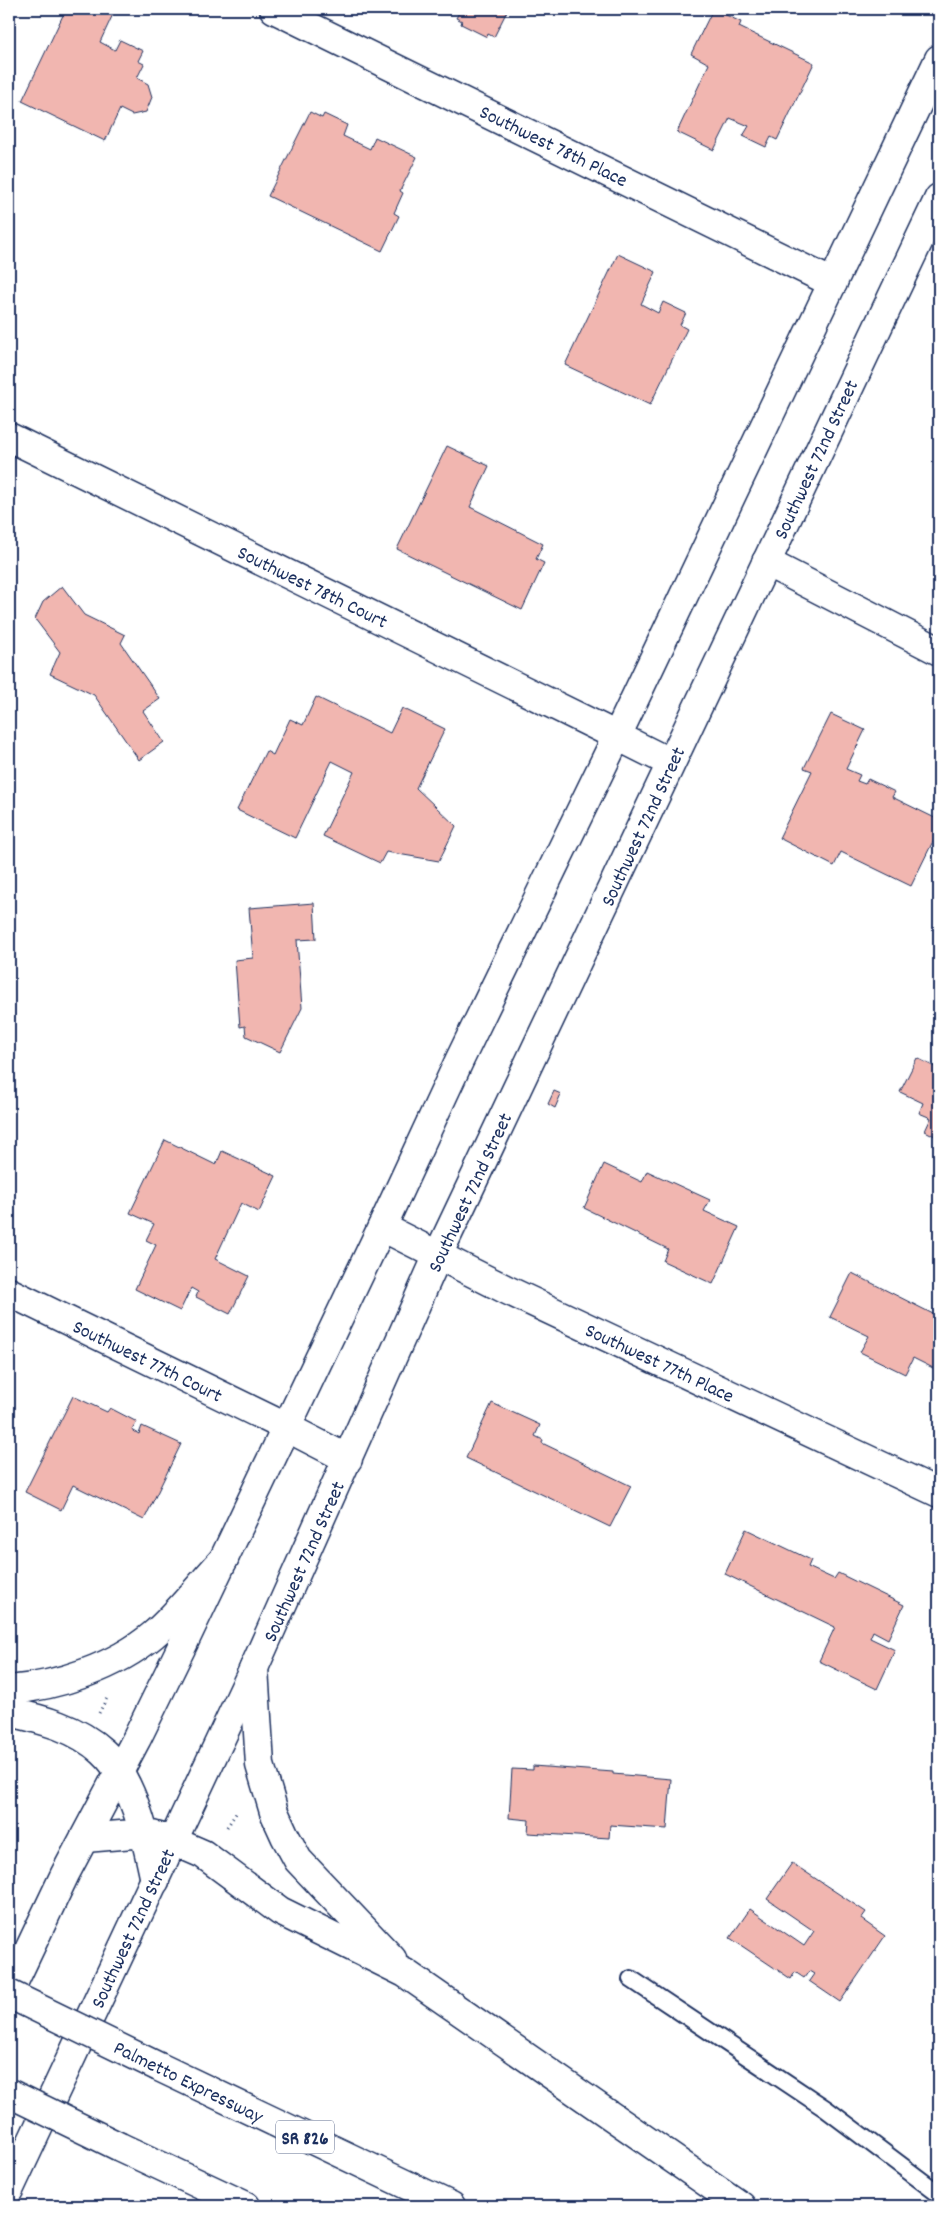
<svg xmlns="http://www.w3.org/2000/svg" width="948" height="2215" font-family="Dekko,sans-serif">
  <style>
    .building { fill: #f1b6b0; stroke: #1b2f5e }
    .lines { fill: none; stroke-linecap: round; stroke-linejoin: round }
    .service-casing { stroke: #1b2f5e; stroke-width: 20 }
    .minor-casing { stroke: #1b2f5e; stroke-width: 31 }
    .tertiary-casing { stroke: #1b2f5e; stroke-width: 31 }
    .secondary-casing { stroke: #1b2f5e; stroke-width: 31 }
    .motorway-casing { stroke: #1b2f5e; stroke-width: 31 }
    .path { stroke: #1b2f5e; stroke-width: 3; stroke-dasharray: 1 4; stroke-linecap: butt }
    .service { stroke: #fff; stroke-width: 16 }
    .minor { stroke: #fff; stroke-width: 28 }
    .tertiary { stroke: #fff; stroke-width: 28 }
    .secondary { stroke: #fff; stroke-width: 28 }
    .motorway { stroke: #fff; stroke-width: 28 }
    .motorway-bridge-casing { stroke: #1b2f5e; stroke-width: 31; stroke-linecap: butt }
    .motorway-bridge { stroke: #fff; stroke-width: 28 }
    .labels { text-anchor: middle; stroke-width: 4; stroke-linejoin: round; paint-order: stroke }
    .shield { fill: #fff; stroke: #5f6d8e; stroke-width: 1 }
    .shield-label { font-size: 19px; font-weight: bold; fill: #1b2f5e }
    .street-label { font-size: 20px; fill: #1b2f5e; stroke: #fff }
  </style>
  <rect width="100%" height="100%" fill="#fff"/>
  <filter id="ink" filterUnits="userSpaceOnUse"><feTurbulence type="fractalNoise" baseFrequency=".02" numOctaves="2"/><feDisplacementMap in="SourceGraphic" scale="10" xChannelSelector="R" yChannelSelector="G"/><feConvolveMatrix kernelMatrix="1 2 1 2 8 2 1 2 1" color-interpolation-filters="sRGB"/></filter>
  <g filter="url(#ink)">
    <path class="building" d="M66,9l49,1 -15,32 15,8 5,-10 23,11 -5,10 6,3 -7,14 11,6 4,13 -6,15 -14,3 -12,-6 -15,32 -83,-40z
      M461,9h47l-14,28 -6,-3 -1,3 -26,-13 1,-3 -6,-3z
      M713,9l28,13 -2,5 75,36 -37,77 -6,-3 -5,10 -23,-11 6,-10 -19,-8 -16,32 -37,-18 32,-68 -18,-10z
      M310,112l12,6 2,-4 23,11 -4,11 27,13 5,-12 42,20 -17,34 3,2 -9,20 5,3 -17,35 -114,-55z
      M618,254l38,18 -15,32 17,9 5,-11 23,11 -6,12 7,4 -37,76 -85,-40z
      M447,446l42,20 -19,41 73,37 -7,15 8,4 -22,47 -125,-61z
      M62,586l22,29 41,20 -4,8 39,56 -17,12 21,31 -25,18 -45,-65 -44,-21 10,-22 -25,-33 8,-17z
      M316,697l74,36 12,-25 43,21 -29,59 40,38 -17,35 -53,-9 -6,11 -57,-27 31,-64 -22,-11 -37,77 -58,-28 29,-59 7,4 17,-36 13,6z
      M831,714l34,16 -19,39 14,6 -3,6 8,3 3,-5 27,13 -3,5 47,23v9l-28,57 -70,-34 -7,14 -55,-28 33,-67 -8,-3z
      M314,903l2,36 -19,1 5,68 -22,44 -34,-16 -1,-10 -5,1 -5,-67 18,-2 -4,-50z
      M917,1058l22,11v69l-14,-7 6,-13 -12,-5 4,-10 -23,-11z
      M554,1091l7,3 -6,14 -7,-4z
      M165,1140l51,25 6,-14 54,25 -17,36 -18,-9 -26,56 34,17 -19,38 -34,-17 2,-5 -7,-4 -11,23 -45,-22 21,-44 -10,-5 8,-16 -24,-11z
      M604,1164l38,18 5,-11 63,29 -6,11 35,16 -26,57 -50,-23 5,-12 -84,-41z
      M852,1273l87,44v54l-26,-13 -8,16 -45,-22 9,-16 -39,-19z
      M73,1396l34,16 3,-4 27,14 -5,8 7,4 3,-8 39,18 -37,76 -71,-35 -12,25 -36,-18z
      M492,1403l48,22 -5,11 8,4 -1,3 89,43 -21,41 -144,-69z
      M746,1529l65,31 -3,7 26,12 4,-6 66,32 -16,34 -15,-8 -3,7 25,12 -18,39 -58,-28 16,-34 -110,-53z
      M533,1766l80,6v2l58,5 -4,50 -57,-4 -1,13 -81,-5 1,-13 -20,-2 3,-49 21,1z
      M792,1863l74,49 -5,7 24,17 -45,66 -31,-21 5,-7 -5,-3 -5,7 -9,-6 -4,7 -61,-41 20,-29 54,37 10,-15 -47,-32z
      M939,2054v23l-5,-2 3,-6 -4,-2z"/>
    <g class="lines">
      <g class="service-casing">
        <path id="service" d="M631,1979l195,130 113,85"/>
      </g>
      <g class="minor-casing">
        <path id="minor" d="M274,9l559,274
          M9,437l608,299
          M766,562l173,89"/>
      </g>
      <g class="tertiary-casing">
        <path id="tertiary" d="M382,1227l125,63 432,203
          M9,1292l277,135"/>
      </g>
      <g class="secondary-casing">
        <path id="secondary" d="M617,736l54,27
          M286,1427l62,32
          M9,1992l56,-118 72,-136 48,-98 197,-413 78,-168 157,-323 322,-677
          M9,2190l245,-522 184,-413 501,-1057"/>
      </g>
      <g class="motorway-casing">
        <path id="motorway" d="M254,1668l6,97 14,47 11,24 13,24 94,99
          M9,1690c49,-4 106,-23 144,-55 24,-20 49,-53 71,-76
          M9,1712c33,7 68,16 94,40 30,27 44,89 52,129
          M85,1838l60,-5 28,8 30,13 77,57 125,62 336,233
          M159,2067l292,139
          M120,2147l126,59"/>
      </g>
      <path class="path" d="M99,1713l8,-15
        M227,1827l10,-15"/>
      <use href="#service" class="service"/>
      <use href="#minor" class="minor"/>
      <use href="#tertiary" class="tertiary"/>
      <use href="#secondary" class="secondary"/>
      <use href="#motorway" class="motorway"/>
      <g class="motorway-bridge-casing">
        <path id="motorway-bridge" d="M9,1994l150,73
          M9,2093l111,54"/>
      </g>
      <use href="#motorway-bridge" class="motorway-bridge"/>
    </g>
  </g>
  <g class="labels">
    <rect class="shield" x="276" y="2120.5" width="58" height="33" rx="4"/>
    <g class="shield-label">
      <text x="305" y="2144">SR 826</text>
    </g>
    <g class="street-label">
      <text transform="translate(554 145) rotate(26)" y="7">Southwest 78th Place</text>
      <text transform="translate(815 459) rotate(-65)" y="7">Southwest 72nd Street</text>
      <text transform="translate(313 586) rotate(26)" y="7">Southwest 78th Court</text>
      <text transform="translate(642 826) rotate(-65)" y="7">Southwest 72nd Street</text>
      <text transform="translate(469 1192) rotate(-65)" y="7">Southwest 72nd Street</text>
      <text transform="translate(148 1360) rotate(26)" y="7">Southwest 77th Court</text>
      <text transform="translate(660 1362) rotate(25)" y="7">Southwest 77th Place</text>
      <text transform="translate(303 1561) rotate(-66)" y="7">Southwest 72nd Street</text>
      <text transform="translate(132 1928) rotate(-65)" y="7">Southwest 72nd Street</text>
      <text transform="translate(189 2081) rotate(26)" y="7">Palmetto Expressway</text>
    </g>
  </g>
  <rect width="948" height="2215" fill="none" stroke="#fff" stroke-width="30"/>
  <rect x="15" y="15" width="918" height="2185" fill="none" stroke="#1b2f5e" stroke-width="2" filter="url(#ink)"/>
</svg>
